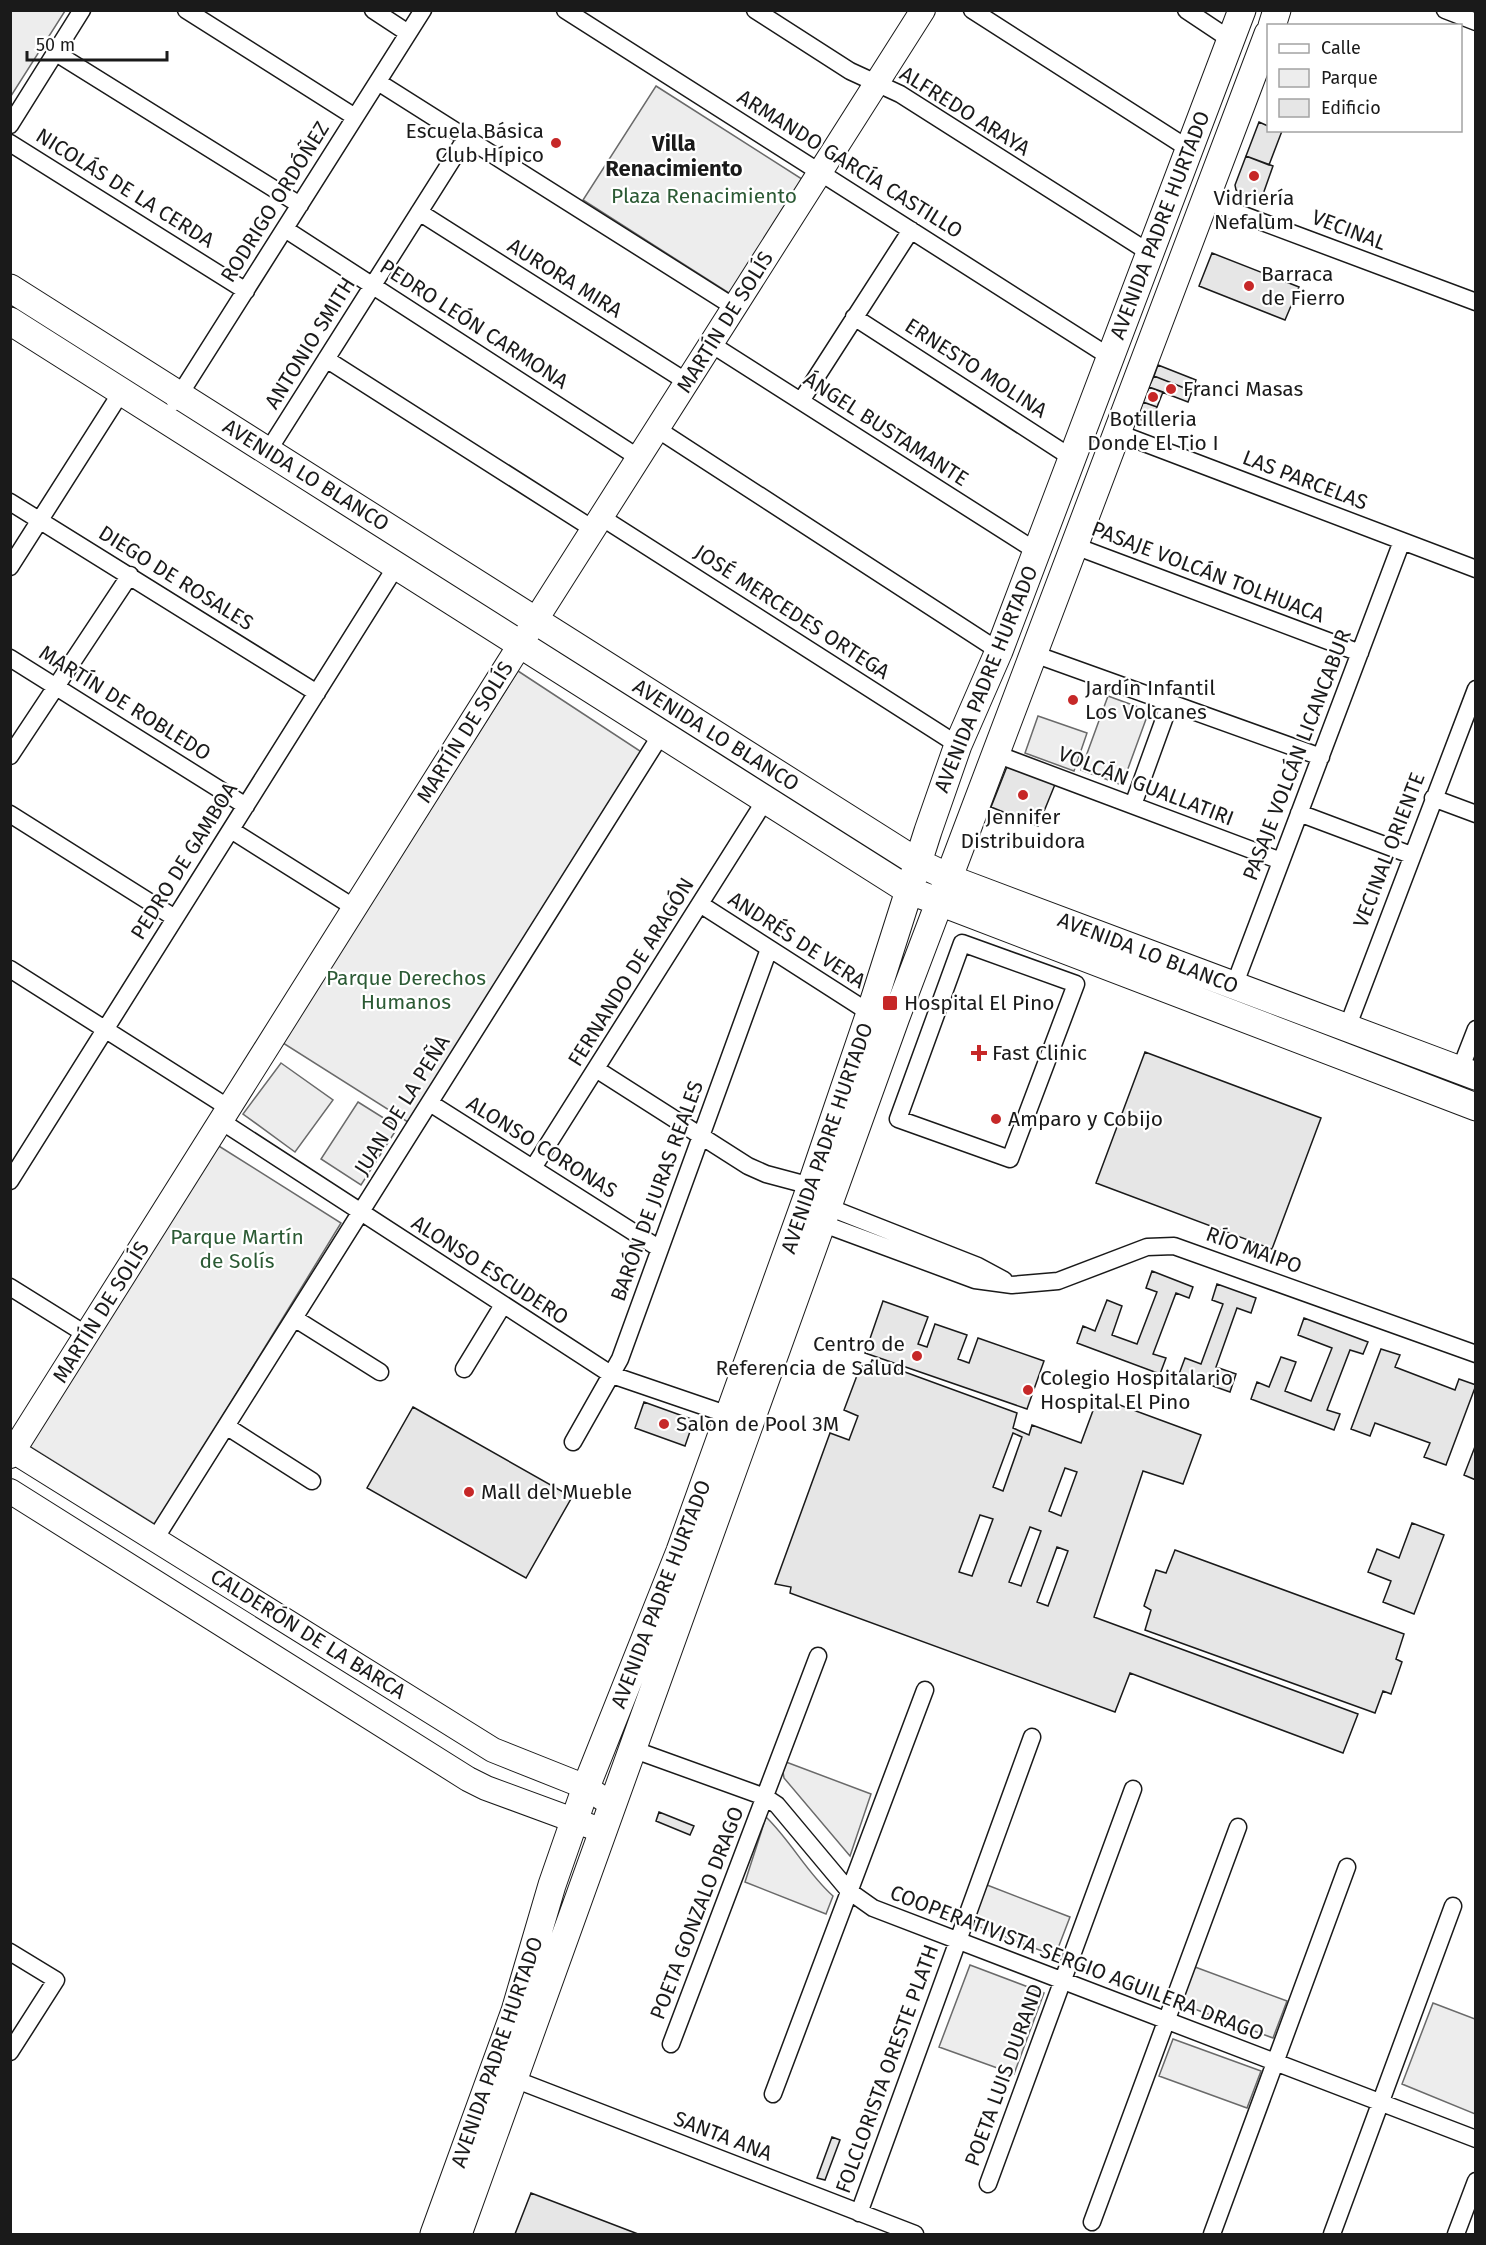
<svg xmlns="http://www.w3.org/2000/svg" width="1486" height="2245" font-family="'Fira Sans',sans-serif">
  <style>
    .green { fill: #ededed; stroke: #6a6a6a; stroke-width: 1.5 }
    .building { fill: #e6e6e6; stroke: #1a1a1a; stroke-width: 1.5; fill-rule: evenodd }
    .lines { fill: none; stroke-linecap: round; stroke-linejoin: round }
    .street-casing { stroke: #1a1a1a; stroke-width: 19 }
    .secondary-casing { stroke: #1a1a1a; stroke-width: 26 }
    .primary-casing { stroke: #1a1a1a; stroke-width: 29 }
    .street { stroke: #fff; stroke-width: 16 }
    .secondary { stroke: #fff; stroke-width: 24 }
    .primary { stroke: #fff; stroke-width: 27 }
    .poi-dot { fill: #c62828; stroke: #fff; stroke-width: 2 }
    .labels { text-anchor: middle; stroke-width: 4.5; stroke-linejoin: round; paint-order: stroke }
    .street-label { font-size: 21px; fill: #1a1a1a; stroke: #fff }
    .poi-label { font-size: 21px; fill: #1a1a1a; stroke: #fff; text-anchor: start }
    .park-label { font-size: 21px; fill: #2b5a34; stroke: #fff }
    .neighbourhood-label { font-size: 22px; font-weight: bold; fill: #1a1a1a; stroke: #fff }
  </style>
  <rect width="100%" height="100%" fill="#fff"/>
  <path class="green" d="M11,10l54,1 -54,85 -1,-85z
    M656,86l149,95 -73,114 -149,-95z
    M518,671l125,82 -232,371 -128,-81z
    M1108,696l41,15 -27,74 -41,-15z
    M1038,716l49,17 -13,38 -49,-18z
    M281,1063l52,37 -38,52 -52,-38z
    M358,1102l40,25 -37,58 -40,-26z
    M214,1143l127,80 -185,302 -127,-79z
    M786,1762l85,32 -21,62 -66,-78 -1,-6z
    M766,1817c25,24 41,56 67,79l-7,18 -81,-32z
    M987,1885l83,32 -15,39 -83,-32z
    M970,1965l74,28 -30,81 -75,-27z
    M1195,1967l92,34 -14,37 -92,-34z
    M1433,2003l42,16v95l-73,-30z
    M1173,2039l88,32 -14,37 -88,-32z"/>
  <path class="building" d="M1259,122l9,4v4l14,1 -13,34 -23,-9z
    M1246,156l27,10 -12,34 -25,-10 -1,-5z
    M1212,253l87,34 -14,33 -86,-34z
    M1158,365l38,15 -4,11 -38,-15z
    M1154,376l38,15 -4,11 -39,-15z
    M1149,387l14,5 -6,15 -14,-5z
    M1143,402l14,5 -6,17 -14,-6z
    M1008,764l48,18 -18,44 -47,-19z
    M1145,1052l176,66 -49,131 -176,-66z
    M1152,1271l41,16 -4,11 -13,-5 -23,61 13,4 -6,16 -83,-31 6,-17 12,5 12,-31 15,6 -10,29 25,9 20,-52 -11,-4z
    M1217,1284l39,14 -5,15 -14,-5 -21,59 20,7 -6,18 -51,-18 6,-16 16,6 22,-60 -11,-4z
    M883,1301l45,16 -10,27 9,3 8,-23 32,11 -9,24 11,4 9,-25 66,23 -17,48 -162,-56z
    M1304,1318l64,24 -5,12 -13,-4 -23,60 13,4 -6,16 -83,-31 6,-17 12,5 12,-30 15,5 -11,29 26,10 21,-53 -34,-13z
    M1381,1349l19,6 -5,12 60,23 4,-11 17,6 -30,80 -22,-8 6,-14 -55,-20 -5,13 -19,-7z
    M872,1360l145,53 -4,15 16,7 3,-10 49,18 17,-46 103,38 -18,49 -40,-13 -49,146 264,97 -15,39 -213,-80 -15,39 -325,-119 1,-6 -16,-3 55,-151 19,7 9,-24 -14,-6 17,-45 8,3zM1013,1433l9,4 -19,54 -10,-4zM1065,1468l12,4 -16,44 -12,-5zM980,1515l13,4 -21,57 -13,-4zM1030,1527l11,4 -20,55 -12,-4zM1057,1547l11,4 -20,55 -11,-4z
    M644,1402l50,18 -9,26 -50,-18z
    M413,1407l159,90 -46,81 -159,-90z
    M1476,1444v36l-12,-5z
    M1412,1523l32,12 -30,79 -31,-12 8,-21 -23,-9 9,-23 22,9z
    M1175,1550l229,84 -8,25 6,3 -11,32 -8,-3 -8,22 -230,-83 6,-20 -7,-4 12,-36 10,3z
    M659,1812l35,14 -4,9 -34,-14z
    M832,2137l8,3 -15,40 -8,-2z
    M531,2193l107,41h-123z"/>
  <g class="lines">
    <g class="street-casing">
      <path id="street" d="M186,10l169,107
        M373,10l35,23
        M565,10l545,347
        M755,10l95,61 50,23 250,159
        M972,10l217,139
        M1186,10l45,30
        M1445,10l31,12
        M56,53l244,152
        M378,82l356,225
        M10,125l72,-115
        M10,143l236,148
        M1206,201l270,101
        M419,212l268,170
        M285,229l354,229
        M854,317l218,141
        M711,344l325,207
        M326,359l267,170
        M801,401l110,-171
        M175,402l248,-392
        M657,429l342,222
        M1118,433l358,136
        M268,451l198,-313
        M10,502l307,191
        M601,517l357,228
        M1075,546l285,107
        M10,567l112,-176
        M1034,654l287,103
        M10,658l236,148
        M996,754l285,107
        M10,756l120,-181
        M1433,798l43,16
        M1133,805l37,-102
        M1299,813l112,42
        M10,814l165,104
        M231,830l124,78
        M700,904l170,109
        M962,943l114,41 -66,175 -112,-40z
        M10,969l219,139
        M1234,986l168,-445
        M1347,1028l129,-339
        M596,1069l152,97 18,8 45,12
        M1460,1070l16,-41
        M430,1103l230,146
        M221,1121l391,254 117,40h9
        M533,1168l233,-369
        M10,1181l387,-616
        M828,1207l150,59 26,14
        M821,1223l154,57 37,5 46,-4 89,-34 27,-1 302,108
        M10,1287l77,48
        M294,1318l86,54
        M464,1369l39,-64
        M226,1426l86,55
        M573,1442l47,-83 149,-410
        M155,1539l507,-806
        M632,1749l133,48 12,8 72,86 24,17 603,231
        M10,1952l46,28 -46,72
        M671,2044l147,-388
        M514,2079l401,155
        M773,2094l152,-404
        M988,2184l145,-395
        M859,2213l173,-476
        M1092,2222l146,-395
        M1212,2234l135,-367
        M1332,2234l121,-328
        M1456,2234l20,-53"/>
    </g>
    <g class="secondary-casing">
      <path id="secondary" d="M10,1449l483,301 93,37 26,18
        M10,1456l525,-835 388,-611
        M10,1491l458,288 18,9 117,43"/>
    </g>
    <g class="primary-casing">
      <path id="primary" d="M1272,26l5,-16
        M10,288l907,574 44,21 515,193
        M10,321l898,569 568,217
        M434,2234l81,-223 37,-126 34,-98 94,-236 131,-365 59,-173 58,-182 30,-86 41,-94 243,-641
        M458,2234l438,-1217 372,-983"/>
    </g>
    <use href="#street" class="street"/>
    <use href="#secondary" class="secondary"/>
    <use href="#primary" class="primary"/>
  </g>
  <g class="poi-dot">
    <circle cx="556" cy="143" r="6"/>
    <circle cx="1254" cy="176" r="6"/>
    <circle cx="1249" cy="286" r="6"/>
    <circle cx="1171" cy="389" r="6"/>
    <circle cx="1153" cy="397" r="6"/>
    <circle cx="1073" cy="700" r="6"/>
    <circle cx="1023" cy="795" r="6"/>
    <rect x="882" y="995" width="16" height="16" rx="3"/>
    <path d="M976 1044h6v6h6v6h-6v6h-6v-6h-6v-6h6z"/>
    <circle cx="996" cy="1119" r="6"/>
    <circle cx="917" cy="1356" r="6"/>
    <circle cx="1028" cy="1390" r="6"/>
    <circle cx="664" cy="1424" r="6"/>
    <circle cx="469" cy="1492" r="6"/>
  </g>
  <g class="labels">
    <g class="street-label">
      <text transform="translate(965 111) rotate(32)" y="7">ALFREDO ARAYA</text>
      <text transform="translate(850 164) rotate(32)" y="7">ARMANDO GARCÍA CASTILLO</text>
      <text transform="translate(125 188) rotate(32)" y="7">NICOLÁS DE LA CERDA</text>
      <text transform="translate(275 202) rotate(-58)" y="7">RODRIGO ORDÓÑEZ</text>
      <text transform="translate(1160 225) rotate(-69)" y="7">AVENIDA PADRE HURTADO</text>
      <text transform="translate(1349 230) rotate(21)" y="7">VECINAL</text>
      <text transform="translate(565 278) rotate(32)" y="7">AURORA MIRA</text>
      <text transform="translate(725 322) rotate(-58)" y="7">MARTÍN DE SOLÍS</text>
      <text transform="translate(474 324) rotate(33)" y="7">PEDRO LEÓN CARMONA</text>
      <text transform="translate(310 343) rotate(-58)" y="7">ANTONIO SMITH</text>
      <text transform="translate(976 368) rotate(33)" y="7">ERNESTO MOLINA</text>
      <text transform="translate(886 429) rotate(33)" y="7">ÁNGEL BUSTAMANTE</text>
      <text transform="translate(306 475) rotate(32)" y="7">AVENIDA LO BLANCO</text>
      <text transform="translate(1305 480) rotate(21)" y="7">LAS PARCELAS</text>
      <text transform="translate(1208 572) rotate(21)" y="7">PASAJE VOLCÁN TOLHUACA</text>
      <text transform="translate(176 578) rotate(32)" y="7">DIEGO DE ROSALES</text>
      <text transform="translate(792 612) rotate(33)" y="7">JOSÉ MERCEDES ORTEGA</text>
      <text transform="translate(986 679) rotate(-68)" y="7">AVENIDA PADRE HURTADO</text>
      <text transform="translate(125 703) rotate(32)" y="7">MARTÍN DE ROBLEDO</text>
      <text transform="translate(465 732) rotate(-58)" y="7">MARTÍN DE SOLÍS</text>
      <text transform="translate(716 735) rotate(32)" y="7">AVENIDA LO BLANCO</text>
      <text transform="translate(1297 755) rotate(-69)" y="7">PASAJE VOLCÁN LICANCABUR</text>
      <text transform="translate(1146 786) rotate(21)" y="7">VOLCÁN GUALLATIRI</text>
      <text transform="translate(1389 850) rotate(-69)" y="7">VECINAL ORIENTE</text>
      <text transform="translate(184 861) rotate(-58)" y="7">PEDRO DE GAMBOA</text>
      <text transform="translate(797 940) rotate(33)" y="7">ANDRÉS DE VERA</text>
      <text transform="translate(1148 953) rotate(21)" y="7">AVENIDA LO BLANCO</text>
      <text transform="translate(631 972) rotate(-58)" y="7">FERNANDO DE ARAGÓN</text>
      <text transform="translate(402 1105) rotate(-58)" y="7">JUAN DE LA PEÑA</text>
      <text transform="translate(827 1138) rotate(-71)" y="7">AVENIDA PADRE HURTADO</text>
      <text transform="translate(542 1147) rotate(32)" y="7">ALONSO CORONAS</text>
      <text transform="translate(657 1191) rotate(-70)" y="7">BARÓN DE JURAS REALES</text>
      <text transform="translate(1254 1250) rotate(20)" y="7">RÍO MAIPO</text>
      <text transform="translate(490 1270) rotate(33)" y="7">ALONSO ESCUDERO</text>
      <text transform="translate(101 1312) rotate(-58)" y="7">MARTÍN DE SOLÍS</text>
      <text transform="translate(661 1594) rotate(-69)" y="7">AVENIDA PADRE HURTADO</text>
      <text transform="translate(308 1634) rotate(32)" y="7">CALDERÓN DE LA BARCA</text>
      <text transform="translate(697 1913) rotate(-69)" y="7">POETA GONZALO DRAGO</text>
      <text transform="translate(1077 1963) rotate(21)" y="7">COOPERATIVISTA SERGIO AGUILERA DRAGO</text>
      <text transform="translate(497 2052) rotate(-71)" y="7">AVENIDA PADRE HURTADO</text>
      <text transform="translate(887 2069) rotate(-70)" y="7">FOLCLORISTA ORESTE PLATH</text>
      <text transform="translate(1004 2075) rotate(-70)" y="7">POETA LUIS DURAND</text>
      <text transform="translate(723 2136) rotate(21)" y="7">SANTA ANA</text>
    </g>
    <g class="poi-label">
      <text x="544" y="138" text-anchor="end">Escuela Básica<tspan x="544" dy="24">Club Hípico</tspan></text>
      <text x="1254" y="205" text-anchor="middle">Vidriería<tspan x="1254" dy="24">Nefalum</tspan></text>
      <text x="1261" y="281">Barraca<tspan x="1261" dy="24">de Fierro</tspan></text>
      <text x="1183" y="396">Franci Masas</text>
      <text x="1153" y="426" text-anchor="middle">Botilleria<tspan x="1153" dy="24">Donde El Tio I</tspan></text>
      <text x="1085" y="695">Jardín Infantil<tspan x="1085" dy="24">Los Volcanes</tspan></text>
      <text x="1023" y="824" text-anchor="middle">Jennifer<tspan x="1023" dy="24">Distribuidora</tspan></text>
      <text x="904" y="1010">Hospital El Pino</text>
      <text x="992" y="1060">Fast Clinic</text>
      <text x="1008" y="1126">Amparo y Cobijo</text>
      <text x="905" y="1351" text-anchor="end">Centro de<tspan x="905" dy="24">Referencia de Salud</tspan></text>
      <text x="1040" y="1385">Colegio Hospitalario<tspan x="1040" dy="24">Hospital El Pino</tspan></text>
      <text x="676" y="1431">Salon de Pool 3M</text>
      <text x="481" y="1499">Mall del Mueble</text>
    </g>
    <g class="park-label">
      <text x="704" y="203">Plaza Renacimiento</text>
      <text x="406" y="985">Parque Derechos<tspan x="406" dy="24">Humanos</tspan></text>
      <text x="237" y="1244">Parque Martín<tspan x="237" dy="24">de Solís</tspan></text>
    </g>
    <g class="neighbourhood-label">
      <text x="674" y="151">Villa<tspan x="674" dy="25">Renacimiento</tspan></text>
    </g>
  </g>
  <rect width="1486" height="2245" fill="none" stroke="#1a1a1a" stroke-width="24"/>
  <rect x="1267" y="24" width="195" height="108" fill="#ffffff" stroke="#a3a3a3" stroke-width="1.5"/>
  <rect x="1279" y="44" width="30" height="9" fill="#ffffff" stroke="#a3a3a3" stroke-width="1.5"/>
  <text x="1321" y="54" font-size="18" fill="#1a1a1a">Calle</text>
  <rect x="1279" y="69" width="30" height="18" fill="#ededed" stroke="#a3a3a3" stroke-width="1.5"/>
  <text x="1321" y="84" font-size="18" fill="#1a1a1a">Parque</text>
  <rect x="1279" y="99" width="30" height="18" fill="#e6e6e6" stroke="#a3a3a3" stroke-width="1.5"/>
  <text x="1321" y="114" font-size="18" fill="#1a1a1a">Edificio</text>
  <path d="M27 51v9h140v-9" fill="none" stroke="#1a1a1a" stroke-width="3"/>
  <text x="36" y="51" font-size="18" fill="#1a1a1a" stroke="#ffffff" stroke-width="4.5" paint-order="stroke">50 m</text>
</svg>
